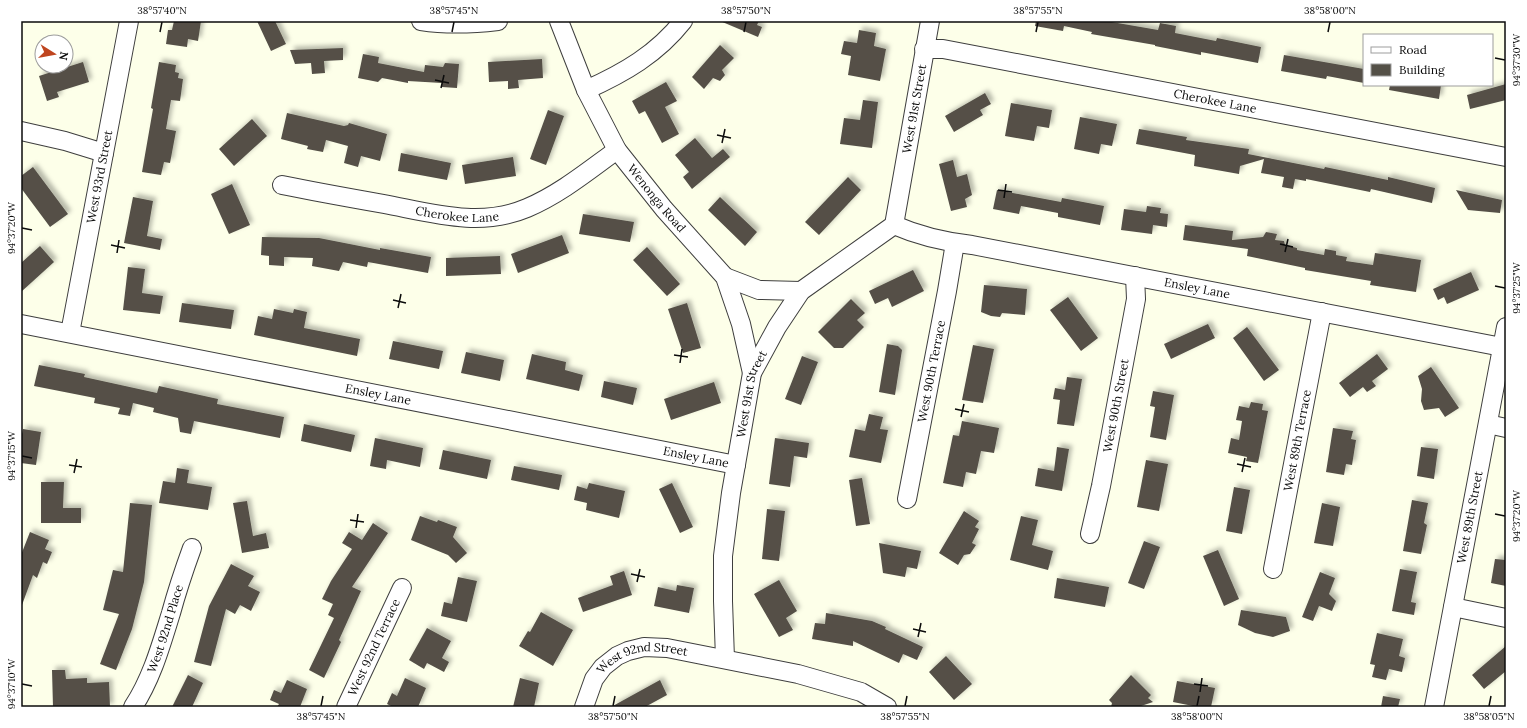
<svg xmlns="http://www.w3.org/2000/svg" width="1527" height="728" font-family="Lora,serif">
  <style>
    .building { fill: #545047; filter: url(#shadow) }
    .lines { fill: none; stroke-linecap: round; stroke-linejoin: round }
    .minor-casing { stroke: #3e3e3e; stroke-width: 20 }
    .minor { stroke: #fff; stroke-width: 18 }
    .ticks { fill: none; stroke: #0b0b0b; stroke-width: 1.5 }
    .labels { text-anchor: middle; stroke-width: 4; stroke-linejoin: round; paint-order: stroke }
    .street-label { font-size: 12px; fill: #0b0b0b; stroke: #fff }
    .neatline { fill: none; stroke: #0b0b0b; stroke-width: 1.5 }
    .ticks-label { font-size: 10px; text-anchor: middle; fill: #0b0b0b }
  </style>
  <defs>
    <filter id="shadow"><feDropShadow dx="3.5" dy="-3.5" stdDeviation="2" flood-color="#0004"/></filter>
  </defs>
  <rect width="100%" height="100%" fill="#fdffe9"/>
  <path class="building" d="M174,21h27l-3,20 -10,-2 -1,8 -21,-3 2,-14h4z
    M257,21h18l11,23 -15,7z
    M720,21h39l-2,4 5,2 -4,10z
    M1036,21h70l52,9 2,-7 16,3 -1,7 41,8 1,-3 44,9 -3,16 -57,-11v3l-46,-9v-1l-64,-11 1,-2 -28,-6 -1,5 -28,-5z
    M859,30l17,3 -2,13 12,3 -6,32 -32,-6 3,-19 -10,-2 3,-13 13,2z
    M720,45l14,13 -12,12 3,5 -5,6 -7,-3 -9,11 -12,-12z
    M343,48v12l-19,1 1,12 -13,1 -1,-11 -16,1 -5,-14z
    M363,54l16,3 -1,6 46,9 1,-7 18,2 2,-4 14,1 -2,24 -15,-1v-4l-34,-2v2l-26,-5 -4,4 -20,-4z
    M1284,55l80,14v14l-37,-7 -1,3 -45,-8z
    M542,59l1,19 -25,2 1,8 -11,1v-8l-19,1 -1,-20z
    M83,62l6,20 -32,10 2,5 -12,4 -8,-25z
    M159,62l17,3 -1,7 4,1 -1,5 5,1 -3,22 -9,-1 -5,29 10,2 -6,32 -6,-1 -3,13 -19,-3 11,-63 -2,-1z
    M666,82l11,19 -12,6 14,27 -17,9 -17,-32 -6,3 -7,-13z
    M1506,84v16l-36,9 -3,-14z
    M1390,85h51l-2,14 -50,-9z
    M985,93l6,11 -11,6 3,5 -29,17 -9,-16z
    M863,100l15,2 -6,46 -32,-4 4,-26 16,2z
    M1011,103l41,7 -3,18 -12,-2 -3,15 -29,-5z
    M548,110l16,6 -18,49 -16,-6z
    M287,113l57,13 4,-1 1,-2 38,11 -7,27 -19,-5 -3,11 -14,-4 4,-17 -22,-6 -3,12 -16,-3 1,-3 -27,-7z
    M1080,117l37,7 -5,22 -11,-2 -2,10 -25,-5z
    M252,119l15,17 -33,30 -15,-17z
    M1139,129l48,8 -1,3 63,9 -1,5 76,15 1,-2 63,13v-3l47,11 -3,15 -61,-14 -1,3 -64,-13v2l-11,-2 -2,10 -11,-2 2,-10 -23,-4 3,-14 -24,7 -1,8 -45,-8 1,-11 -59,-11z
    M695,138l17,20 11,-9 7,8 -38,32 -9,-12 6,-5 -14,-17z
    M401,153l50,10 -4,17 -49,-9z
    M513,157l3,19 -51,8 -3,-19z
    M953,160l4,17 10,-3 5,21 -7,4 2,8 -16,4 -12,-47z
    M33,167l35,47 -18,13 -29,-39v-12z
    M848,177l13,13 -42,45 -14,-13z
    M232,184l18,41 -21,9 -18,-40z
    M997,190l64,12 1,-4 42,8 -4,19 -42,-8v-4l-37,-7 -2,8 -26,-5z
    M1456,190l46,10 -2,13 -32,-3z
    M133,197l20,4 -6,35 15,3 -2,11 -36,-7z
    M720,197l37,35 -12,14 -37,-36z
    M1147,206l14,2 -1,5 8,1 -1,13 -14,-2 -1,9 -31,-4 3,-21 22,3z
    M583,214l51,8 -4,20 -51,-8z
    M1185,225l48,6 -1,9 31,-3 3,-5 11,2 -2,6 9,1 1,4 12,3v2l27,5 1,-6 11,2v4l11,2 -1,4 27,4 2,-12 46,7 -5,32 -46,-7 1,-4 -66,-11v-2l-58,-12 1,-7 -65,-9z
    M562,235l7,18 -51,20 -7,-19z
    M262,237l57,1 61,12v-2l51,9 -3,16 -60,-11 -1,5 -24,-5 -4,9 -27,-5 1,-8 -29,-1v9l-15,-1v-9l-8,-1z
    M40,246l14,16 -33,30v-29z
    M647,247l33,37 -13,12 -34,-36z
    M500,256l1,18 -55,2v-18z
    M128,267l17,2 -3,24 21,3 -3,18 -37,-4z
    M913,270l11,21 -32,16 -4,-9 -13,6 -6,-13z
    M1471,272l8,18 -32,14 -3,-7 -6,3 -5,-11z
    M984,285l43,4 -2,26 -23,-2 -2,4 -9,-1 -10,-4z
    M1068,297l30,41 -17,13 -31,-41z
    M851,299l14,14 -8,7 7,7 -21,21h-9l-16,-16z
    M182,303l52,7 -3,19 -52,-7z
    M687,303l14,45 -18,5 -15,-44z
    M274,309l19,4 1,-4 13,3 -3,16 56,11 -3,17 -103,-21 4,-19 14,3z
    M1208,324l7,14 -44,21 -7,-15z
    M1247,327l32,43 -15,11 -31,-43z
    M393,341l50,10 -4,18 -50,-10z
    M887,344l11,2 4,4 -7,45 -16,-3z
    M973,345l21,4 -11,54 -21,-3z
    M466,352l38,8 -4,21 -39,-8z
    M532,354l34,8 -1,8 18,5 -4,16 -53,-12z
    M1377,354l11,15 -16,12 4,5 -9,6 -4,-5 -13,10 -11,-14z
    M802,356l16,6 -17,43 -16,-6z
    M39,365l46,9 -1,3 73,16 2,-7 59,13 -1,5 67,13 -4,21 -86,-17 -3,13 -11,-2 -2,-14 -25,-6 1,-4 -21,-5 -3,13 -12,-2 2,-6 -26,-5 1,-5 -61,-12z
    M1431,367l28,41 -14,9 -6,-9 -15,2 -3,-9 1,-12 -4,-13z
    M1067,377l15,2 -8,47 -17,-2 3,-24 -7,-1 2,-11 10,2z
    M604,381l33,7 -4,17 -32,-8z
    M714,382l7,21 -50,17 -7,-21z
    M1153,391l21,4 -8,45 -16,-3 5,-30 -5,-1z
    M1251,402l12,2 -1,6 6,1 -10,52 -12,-2 1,-4 -19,-4 3,-15 8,2 3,-19 -6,-1 3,-14 10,2z
    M869,414l14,3 -3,12 8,1 -7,33 -32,-6 6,-28 10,2z
    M962,421l37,7 -5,25 -13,-2 -5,23 -10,-2 -3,15 -20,-4 10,-48 6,1z
    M304,424l51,11 -4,17 -50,-11z
    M1333,428l20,3 -2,8 5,1 -4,25 -6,-1 -2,11 -18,-3z
    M23,429l18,3 -5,33 -15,-2v-24z
    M375,438l48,10 -3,19 -33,-7 -1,9 -16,-3z
    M775,438l34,5 -2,15 -13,-2 -4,31 -21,-3z
    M1057,447l12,2 -7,42 -27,-5 3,-18 16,3z
    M1421,447l17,2 -4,30 -17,-3z
    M443,450l48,10 -4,19 -48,-10z
    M1146,460l22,4 -9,47 -22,-4z
    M514,466l48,9 -3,15 -48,-10z
    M177,468l12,2 -2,13 25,4 -4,23 -49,-7 4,-22 12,2z
    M862,478l8,46 -14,2 -7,-46z
    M41,482h23l-1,26h18v15h-40z
    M589,483l36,8 -6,27 -33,-8 1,-7 -13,-3 3,-14 10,3z
    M672,483l21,44 -13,6 -21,-44z
    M1234,487l16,3 -8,44 -16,-3z
    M1412,500l16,3 -4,20 3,2 -6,29 -18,-3z
    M247,501l6,35 13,-3 3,15 -27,5 -9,-50z
    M130,503l22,2 -8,77 -12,47 -16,41 -16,-6 19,-50 -16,-4 10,-40 10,2z
    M1322,503l18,4 -7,39 -19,-3z
    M767,509l18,2 -6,50 -17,-2z
    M964,511l15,10 -4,6 4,2 -7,14 4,2 -6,9 -6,1 -6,10 -19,-12z
    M420,516l17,6 1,-2 19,7 -4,10 14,16 -11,10 -8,-8 -37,-15z
    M1021,516l17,4 -6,25 21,6 -5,19 -38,-10z
    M373,523l15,10 -36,54 9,4 -22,49 2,2 -17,36 -15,-8 25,-52 -6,-3 5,-11 -11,-5 9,-18 21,-32 -10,-6 7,-11 13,8z
    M30,532l19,8 -4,9 7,3 -5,12 -4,-2 -6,16 -4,-3 -11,30 -1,-50z
    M1144,541l16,6 -16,42 -16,-6z
    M879,543l42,8 -4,18 -10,-2 -2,10 -22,-4z
    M1218,550l21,49 -15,7 -21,-50z
    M1495,559l11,1v26l-15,-3z
    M231,564l23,12 -6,10 12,6 -9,19 -11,-6 -5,9 -9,-5 -15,57 -17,-4 15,-56z
    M1400,569l17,3 -6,30 5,1 -2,12 -22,-4z
    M624,571l8,24 -49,17 -5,-14 35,-13 -3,-9z
    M1320,572l15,6 -6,16 7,7 -4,10 -13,-5 -6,15 -11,-4z
    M458,577l19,4 -10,41 -26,-6 3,-14 8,2z
    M1057,578l52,9 -4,20 -51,-9z
    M779,580l18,31 -11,7 7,12 -14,7 -25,-43z
    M677,585l17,3 -5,25 -35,-7 4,-19 18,4z
    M1241,610l45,7 4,14 -17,6 -18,-4 -17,-8z
    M541,612l32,18 -20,36 -34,-20 9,-15 2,1z
    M826,613l46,8 14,6 -1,2 38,18 -6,13 -14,-6 -4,9 -46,-22v5l-41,-7 3,-16 10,1z
    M427,628l24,13 -9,17 7,4 -5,10 -17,-9 -3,6 -15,-9z
    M1377,633l26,6 -4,17 6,2 -3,14 -13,-3 -3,11 -14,-3 3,-12 -5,-1z
    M1506,646v25l-22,18 -12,-14z
    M946,656l26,28 -18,16 -25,-28z
    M52,670h13l1,9 21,-1v5l22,-1 1,25h-57z
    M188,675l15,8 -11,24h-20z
    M1131,675l20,20 -3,3 5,4 -15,5h-27l1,-4 -3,-3z
    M405,678l21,10 -8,19h-25l-6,-3 5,-11 5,3z
    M520,678l19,5 -5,24h-21z
    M287,680l20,9 -7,18h-23l2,-3 -9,-4 4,-10 7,3z
    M660,680l7,15 -22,12h-34z
    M1177,681l38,7 -4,19h-13l-25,-5z
    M1383,696l17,3 -2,8h-17z"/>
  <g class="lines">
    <g class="minor-casing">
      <g id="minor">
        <path d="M421,21c26,4 51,3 77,0"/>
        <path id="s1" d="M559,21l27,69 31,60 47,59 61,68 16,47 11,49"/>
        <path id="s2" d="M924,49h19l563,108"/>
        <path d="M586,90c38,-17 71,-36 97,-69"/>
        <path d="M21,131l44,10 39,12"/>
        <path id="s3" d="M282,185c34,7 68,13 102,19 48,9 96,24 143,4 33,-14 61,-37 90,-58"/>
        <path id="s4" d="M894,225c25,11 51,17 78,20l530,102"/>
        <path d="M725,277l34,13 42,1"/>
        <path id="s5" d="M21,324l715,141"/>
        <path id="s6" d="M70,333l59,-312"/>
        <path d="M1488,424l18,4"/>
        <path id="s7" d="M907,499l40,-208 8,-48"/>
        <path id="s8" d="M1090,534l11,-48 35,-187 -1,-23"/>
        <path id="s9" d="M1273,569l49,-257"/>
        <path d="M1453,607l53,11"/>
        <path id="s10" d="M725,659l-2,-58v-45l8,-63 21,-120 25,-46 24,-36 93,-66 36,-204"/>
        <path id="s11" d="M133,707c19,-29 28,-62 38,-94 6,-22 13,-43 21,-65"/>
        <path id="s12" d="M346,707l56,-119"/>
        <path id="s13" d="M584,707l10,-28 9,-12 14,-11 11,-5 16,-4 23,1 131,26 63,18 26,15"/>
        <path id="s14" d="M1434,707l72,-380"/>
      </g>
    </g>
    <use href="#minor" class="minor"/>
  </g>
  <path class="ticks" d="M160,32l2,-10M452,32l2,-10M744,32l2,-10M1036,32l2,-10M1328,32l2,-10M1495,58l10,2M435,80l14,3M441,88l3,-13M717,135l14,3M722,143l3,-14M998,190l14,2M1004,198l2,-14M22,228l10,2M1280,244l13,3M111,245l14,3M1285,252l3,-13M117,253l2,-13M1495,286l10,2M393,300l13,3M398,308l3,-14M674,355l14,2M680,363l2,-14M955,409l14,3M961,417l3,-13M22,456l10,2M1237,464l14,3M69,465l13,2M1242,472l3,-14M74,473l3,-14M1495,514l10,2M350,520l14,2M356,528l2,-14M631,574l14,3M637,582l3,-13M913,629l13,3M918,637l3,-14M22,684l10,2M1194,684l14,2M1200,692l2,-14M321,706l2,-10M613,706l2,-10M905,706l2,-10M1197,706l2,-10M1489,706l2,-10"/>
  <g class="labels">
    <g class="street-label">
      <text dy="4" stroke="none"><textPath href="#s2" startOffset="296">Cherokee Lane</textPath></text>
      <text dy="4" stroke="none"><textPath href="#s10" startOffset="616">West 91st Street</textPath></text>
      <text dy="4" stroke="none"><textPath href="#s6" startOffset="159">West 93rd Street</textPath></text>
      <text dy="4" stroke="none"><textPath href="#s1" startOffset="204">Wenonga Road</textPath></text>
      <text dy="4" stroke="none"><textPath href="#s3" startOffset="178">Cherokee Lane</textPath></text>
      <text dy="4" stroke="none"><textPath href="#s4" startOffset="310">Ensley Lane</textPath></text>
      <text dy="4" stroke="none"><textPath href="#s7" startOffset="130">West 90th Terrace</textPath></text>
      <text dy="4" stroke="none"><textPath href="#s5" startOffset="364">Ensley Lane</textPath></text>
      <text dy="4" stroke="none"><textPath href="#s10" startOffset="268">West 91st Street</textPath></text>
      <text dy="4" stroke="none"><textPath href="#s8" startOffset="131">West 90th Street</textPath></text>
      <text dy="4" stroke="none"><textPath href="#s9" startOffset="131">West 89th Terrace</textPath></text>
      <text dy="4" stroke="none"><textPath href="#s5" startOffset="688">Ensley Lane</textPath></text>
      <text dy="4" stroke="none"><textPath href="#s14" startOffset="193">West 89th Street</textPath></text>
      <text dy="4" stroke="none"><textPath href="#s11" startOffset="85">West 92nd Place</textPath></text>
      <text dy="4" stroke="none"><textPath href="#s12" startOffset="66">West 92nd Terrace</textPath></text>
      <text dy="4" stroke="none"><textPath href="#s13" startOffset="87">West 92nd Street</textPath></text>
    </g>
  </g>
  <rect width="1527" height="728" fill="none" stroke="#ffffff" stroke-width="44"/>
  <rect x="1363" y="34" width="130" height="52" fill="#ffffff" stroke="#9d9d9d"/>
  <rect x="1371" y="47" width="20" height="6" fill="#ffffff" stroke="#9d9d9d"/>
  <text x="1399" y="54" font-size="12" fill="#0b0b0b">Road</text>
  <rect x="1371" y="64" width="20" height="12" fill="#545047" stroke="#9d9d9d"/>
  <text x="1399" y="74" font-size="12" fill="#0b0b0b">Building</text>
  <g transform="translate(54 54) rotate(101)"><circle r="19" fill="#ffffff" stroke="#9d9d9d"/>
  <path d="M0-3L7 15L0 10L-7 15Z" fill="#bf451f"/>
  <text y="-6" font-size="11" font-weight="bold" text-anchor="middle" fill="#0b0b0b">N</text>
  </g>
  <rect x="22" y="22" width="1483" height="684" class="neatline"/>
  <g class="ticks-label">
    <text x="162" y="14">38°57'40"N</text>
    <text x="454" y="14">38°57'45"N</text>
    <text x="746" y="14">38°57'50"N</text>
    <text x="1038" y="14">38°57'55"N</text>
    <text x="1330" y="14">38°58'00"N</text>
    <text transform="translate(1516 60) rotate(-90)" y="4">94°37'30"W</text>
    <text transform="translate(11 228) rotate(-90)" y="4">94°37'20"W</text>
    <text transform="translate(1516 288) rotate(-90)" y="4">94°37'25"W</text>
    <text transform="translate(11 456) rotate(-90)" y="4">94°37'15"W</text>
    <text transform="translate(1516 516) rotate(-90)" y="4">94°37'20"W</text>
    <text transform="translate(11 684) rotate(-90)" y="4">94°37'10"W</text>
    <text x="321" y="720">38°57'45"N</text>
    <text x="613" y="720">38°57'50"N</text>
    <text x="905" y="720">38°57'55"N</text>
    <text x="1197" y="720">38°58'00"N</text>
    <text x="1489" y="720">38°58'05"N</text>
  </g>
</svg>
